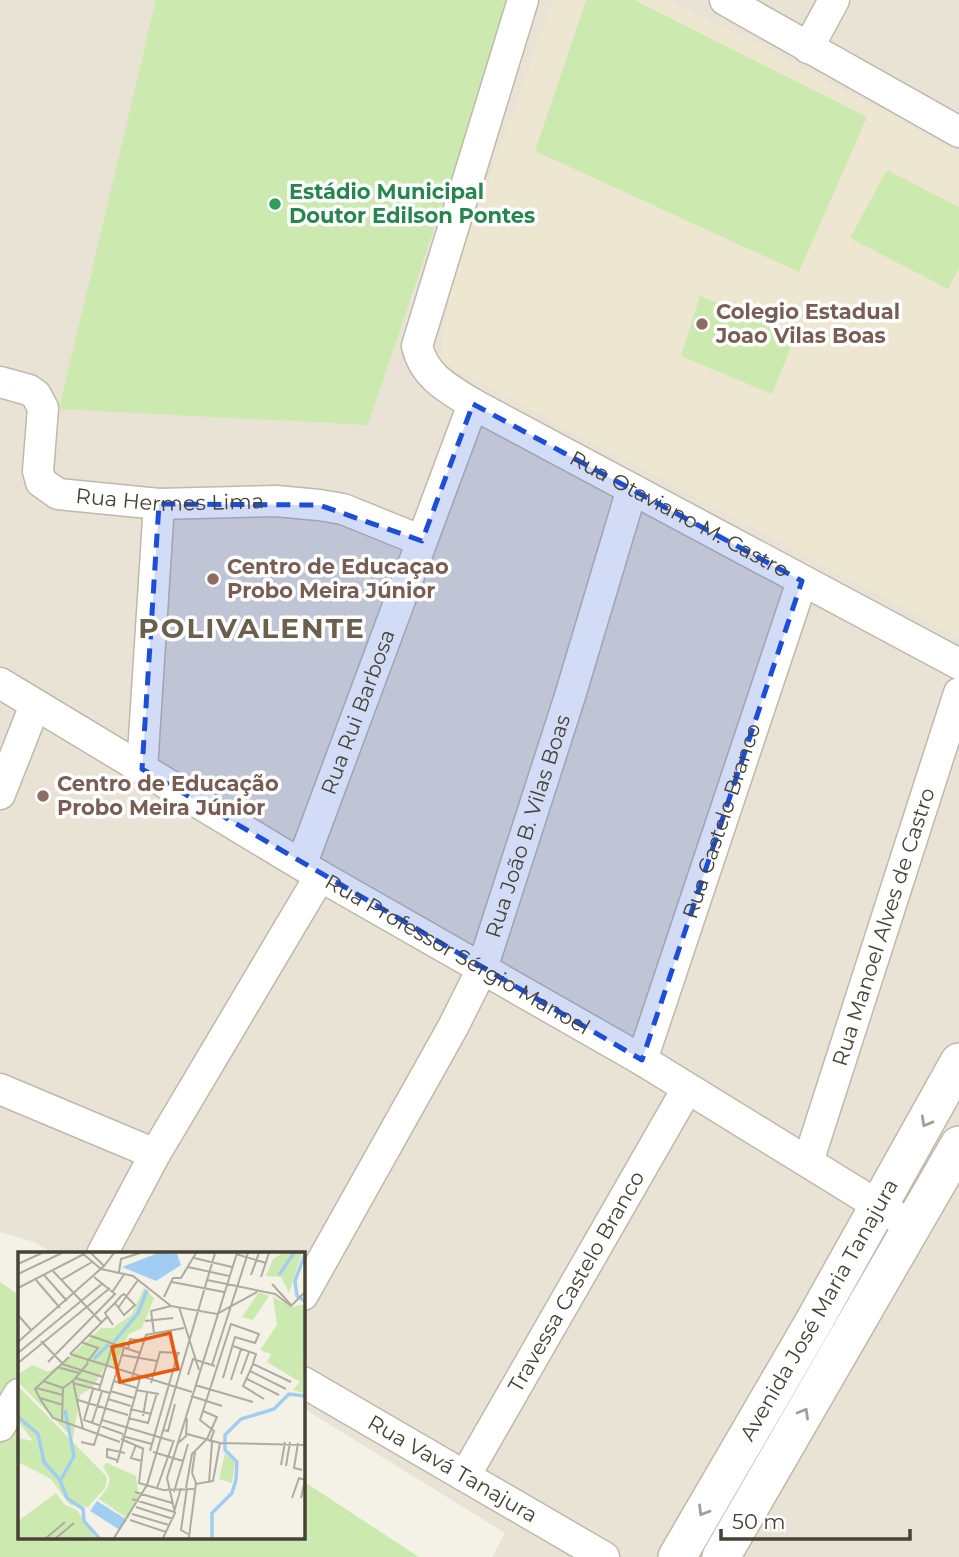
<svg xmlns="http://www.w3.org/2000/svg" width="959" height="1557" font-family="Montserrat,sans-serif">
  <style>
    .residential { fill: #e8e3d5 }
    .education { fill: #ede7d1 }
    .green { fill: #cce9af }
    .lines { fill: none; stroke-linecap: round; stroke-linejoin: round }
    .minor-casing { stroke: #c0b9aa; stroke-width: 33 }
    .tertiary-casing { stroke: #c0b9aa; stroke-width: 40 }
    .minor { stroke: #fff; stroke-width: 30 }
    .tertiary { stroke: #fff; stroke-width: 37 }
    .oneway { stroke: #a3a09a }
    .marked { fill: #1d4ed8; fill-opacity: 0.2; stroke: #1d4ed8; stroke-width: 5; stroke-dasharray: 14 9; stroke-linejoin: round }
    .leisure-dot { fill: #2e9e5b; stroke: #fff; stroke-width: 2.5 }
    .education-dot { fill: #8d6e63; stroke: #fff; stroke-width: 2.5 }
    .labels { text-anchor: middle; stroke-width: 7; stroke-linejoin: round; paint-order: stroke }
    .leisure-label { font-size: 21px; font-weight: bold; fill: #27864d; stroke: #fff; text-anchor: start }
    .education-label { font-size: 21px; font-weight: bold; fill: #785e54; stroke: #fff; text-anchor: start }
    .street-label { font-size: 21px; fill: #474236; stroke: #fff }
    .district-label { font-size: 28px; font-weight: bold; letter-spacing: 2px; fill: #6a604d; stroke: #fff }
    .inset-river { fill: none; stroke: #a2cdf2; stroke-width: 3.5 }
    .inset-road { fill: none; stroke: #afaba0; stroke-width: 2 }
    .view { fill: #e8590c; fill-opacity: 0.15; stroke: #e8590c; stroke-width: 3.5 }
    .inset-edge { fill: none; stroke: #474236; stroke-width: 3.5 }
  </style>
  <rect width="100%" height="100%" fill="#f4f1e7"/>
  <path class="residential" d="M0,0h959v1557h-467l13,-24 -202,-125v-154h-249l-20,-12 -34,-10z"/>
  <path class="education" d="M553,0h119l223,117 64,37v483l-519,-276 11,-75z"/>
  <path class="green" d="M156,0h355l-143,425 -309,-16z
    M586,0h48l233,117 -68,155 -264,-121z
    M887,170l72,37v60l-11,22 -98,-51z
    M700,296l96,39 -24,59 -91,-38z
    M0,1282l19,13v243h284v-57l116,76h-419z"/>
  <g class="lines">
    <g class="minor-casing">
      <g id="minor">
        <path id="s1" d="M523,0l-106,346c7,30 30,42 56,58l486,260"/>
        <path d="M725,0l234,132"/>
        <path d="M808,48l26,-48"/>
        <path id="s2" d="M0,382l29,8 7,5 7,13 -5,63 3,11 17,12 101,10 117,-3 43,4 24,4 79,32"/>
        <path id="s3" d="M0,683l320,193 322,184 271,167"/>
        <path d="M142,769l17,-265"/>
        <path d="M0,794l35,-89"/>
        <path id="s4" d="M302,863l171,-459"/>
        <path id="s5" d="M642,1060l160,-479"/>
        <path d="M0,1089l155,65"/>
        <path id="s6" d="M808,1162l151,-469"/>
        <path d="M102,1254l53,-100 165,-278"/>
        <path id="s7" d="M303,1295l150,-268 29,-58 88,-273 62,-207"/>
        <path id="s8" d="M303,1382l301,175"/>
        <path d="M0,1426l19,-32"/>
        <path id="s9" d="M465,1476l222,-387"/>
      </g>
    </g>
    <g class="tertiary-casing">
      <g id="tertiary">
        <path id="s10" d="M677,1557l135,-232 147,-263"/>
        <path d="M721,1557l238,-412"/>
      </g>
    </g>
    <use href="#minor" class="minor"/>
    <use href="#tertiary" class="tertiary"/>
  </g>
  <defs><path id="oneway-chevron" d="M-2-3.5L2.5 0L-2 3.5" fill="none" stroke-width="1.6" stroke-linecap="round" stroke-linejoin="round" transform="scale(1.75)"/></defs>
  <g class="oneway">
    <use href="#oneway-chevron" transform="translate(926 1122) rotate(119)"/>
    <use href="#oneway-chevron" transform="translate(804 1413) rotate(-60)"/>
    <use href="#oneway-chevron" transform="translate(703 1511) rotate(121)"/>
  </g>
  <path class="marked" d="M473,404l329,177 -160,479 -500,-291 17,-265 160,1 103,36z"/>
  <circle class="leisure-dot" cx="275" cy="204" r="7"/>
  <g class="education-dot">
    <circle cx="702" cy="324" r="7"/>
    <circle cx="213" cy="579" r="7"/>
    <circle cx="43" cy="796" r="7"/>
  </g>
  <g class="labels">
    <g class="leisure-label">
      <text x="289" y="199">Estádio Municipal<tspan x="289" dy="24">Doutor Edilson Pontes</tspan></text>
    </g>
    <g class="education-label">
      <text x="716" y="319">Colegio Estadual<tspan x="716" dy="24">Joao Vilas Boas</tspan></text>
      <text x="227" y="574">Centro de Educaçao<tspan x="227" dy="24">Probo Meira Júnior</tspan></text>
      <text x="57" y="791">Centro de Educação<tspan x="57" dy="24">Probo Meira Júnior</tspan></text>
    </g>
    <g class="street-label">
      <text dy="7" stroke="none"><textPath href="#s2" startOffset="261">Rua Hermes Lima</textPath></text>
      <text dy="7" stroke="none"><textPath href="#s1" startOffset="679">Rua Otaviano M. Castro</textPath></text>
      <text dy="7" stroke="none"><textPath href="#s4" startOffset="161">Rua Rui Barbosa</textPath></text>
      <text dy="7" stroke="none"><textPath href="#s5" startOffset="252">Rua Castelo Branco</textPath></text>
      <text dy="7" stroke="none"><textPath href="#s7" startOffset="522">Rua João B. Vilas Boas</textPath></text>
      <text dy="7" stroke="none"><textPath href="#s6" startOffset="247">Rua Manoel Alves de Castro</textPath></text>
      <text dy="7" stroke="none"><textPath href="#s3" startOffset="532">Rua Professor Sérgio Manoel</textPath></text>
      <text dy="7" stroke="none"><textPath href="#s9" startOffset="224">Travessa Castelo Branco</textPath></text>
      <text dy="7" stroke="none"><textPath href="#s10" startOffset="285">Avenida José Maria Tanajura</textPath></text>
      <text dy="7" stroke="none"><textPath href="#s8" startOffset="173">Rua Vavá Tanajura</textPath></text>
    </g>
    <g class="district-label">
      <text x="252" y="638">POLIVALENTE</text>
    </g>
  </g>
  <g transform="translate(18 1252)">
    <rect width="287" height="287" fill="#f4f1e7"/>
    <path d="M265,1h19l-13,40 -8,-16 -15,-1 7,-17zM126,36l10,10 -12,30 -13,6 -15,32 -8,-1 -13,22 -13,8 -7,43 -55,-56v-8l15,-9 15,7 15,-9 38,-35h12l18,-13zM241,40l10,4 -16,24 -11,-3zM255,45l20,10 12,-3 -2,89 -10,-3 7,-8 -33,-20 4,-8 -11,-4 17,-25zM0,134l89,91 -2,11 -17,19 -18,-2 -19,-26 -33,-17v-24l15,3 -15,-20zM207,201l10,10 -3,20 -13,-4zM89,211l29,13 3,21 -11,22 -29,-20 9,-12 2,-8 -7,-13zM38,241l9,12 12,5 18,28 -77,-1v-16z" fill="#cce9af"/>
    <path d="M140,1l19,1 4,11 -25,16 -34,-14zM79,249l30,19 -7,10 -30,-19z" fill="#a2cdf2"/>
    <path class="inset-river" d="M287,2l-10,27 2,15 8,5M261,23l15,-22M96,90l24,-29 9,-23M76,107l15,-15M0,165l20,17 6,28 16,18 7,18 16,11 1,12 15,17M42,229l14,-25 -9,-46M194,286v-25l20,-20 4,-13 1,-18 -12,-12v-15l16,-16 33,-10 15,-15 16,2"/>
    <path class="inset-road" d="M64,1l19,16 32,7 38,30M73,1l13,13 10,-13M218,2l30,9M176,6l38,9M0,12l24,-11M170,15l41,9M35,19l48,51M101,20l2,-13 19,-6M0,22l44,-21M26,23l23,26M233,23l8,-22M243,25l8,-24M18,28l24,28M43,28l31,-18M189,28l68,14 16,12 14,-14M154,30l52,10M254,32l20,22M0,36l66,-34M95,39l12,-18M146,45l9,-19h8l15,-25M161,55l20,63M100,56l20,-28M0,63l14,16M127,69l28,-3M95,73l-8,-12 10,-10 6,-7 3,-2 11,11 -11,10 -9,-12M136,81l-3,-22 20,-5 46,8 40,-22M70,83l52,18M23,89l21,22M0,90l86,-76M63,90l17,6 -11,14M215,94l23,8 -3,9M110,97l2,-10 14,2M0,101l85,-70M52,102l122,38M52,102l37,-37M104,103l35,6M51,105l-34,32 7,13 11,16 67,24M30,110l67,-68 -21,-17M0,111l92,-75M44,112l41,13M194,113l36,-112M39,115l22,6M232,119l36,18M223,122l8,-22M170,123l5,-16 22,7M114,125l14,-42 38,-7M57,126l25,7M229,127l32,16M213,128l10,-31M25,129l20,7M96,129l23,7M55,131l37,10M133,131l9,-31 20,1M177,133l58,17M18,136l27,7M75,137l-9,31 39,14M81,138l14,-46M118,138l23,4M92,139l24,7M173,144l31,10M22,146l23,7M90,147l23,7M246,147l-21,-13 10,-22 38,18M60,148l50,15M112,157l21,5M125,164l4,-23M110,166l20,5 9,-30M84,168l70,21M44,170l1,-34 11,-8M74,171l10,-32M65,177l-10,-48 15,-18M145,178l5,1 7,-27M169,182l33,9 85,2M104,184l30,8M103,187l23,10M63,190l13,3 30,-97M192,190l4,-11 -14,-11 31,-96 28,10 -4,9 -20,-6 -12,41M280,191l-4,25 8,2M159,192l9,-8 1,-18M118,193l-5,13 11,3M125,197l-4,34 24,7 31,-1M132,199l28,-98M135,200l30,9M99,208l-10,-3v-8l18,4M99,211l23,-85M263,213l4,-23M268,214l4,-24M174,221l3,-21M191,231l3,-41M178,232l17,-3 7,-38M139,236l17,-48M168,236l6,-34 15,-15 10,-22 -14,-6M169,236l-6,42 7,4M117,240l37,11M156,240l14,-48M274,246l7,-20 6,2 -4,18M114,247l42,13 7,-24M118,255l37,12M114,262l37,11M112,268l36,12M171,285l7,-54 -4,-10M28,286l19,-16M38,286l18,-15M96,286l33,-53 68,-232M145,286l12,-25 -8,-35 70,-225"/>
    <path class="view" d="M152,81l8,36 -58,13 -8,-35z"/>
    <rect width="287" height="287" class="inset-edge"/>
  </g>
  <path d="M721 1529v10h189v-10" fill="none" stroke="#474236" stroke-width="3.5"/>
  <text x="732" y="1529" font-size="21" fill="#474236" stroke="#ffffff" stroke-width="5" paint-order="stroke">50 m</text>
</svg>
